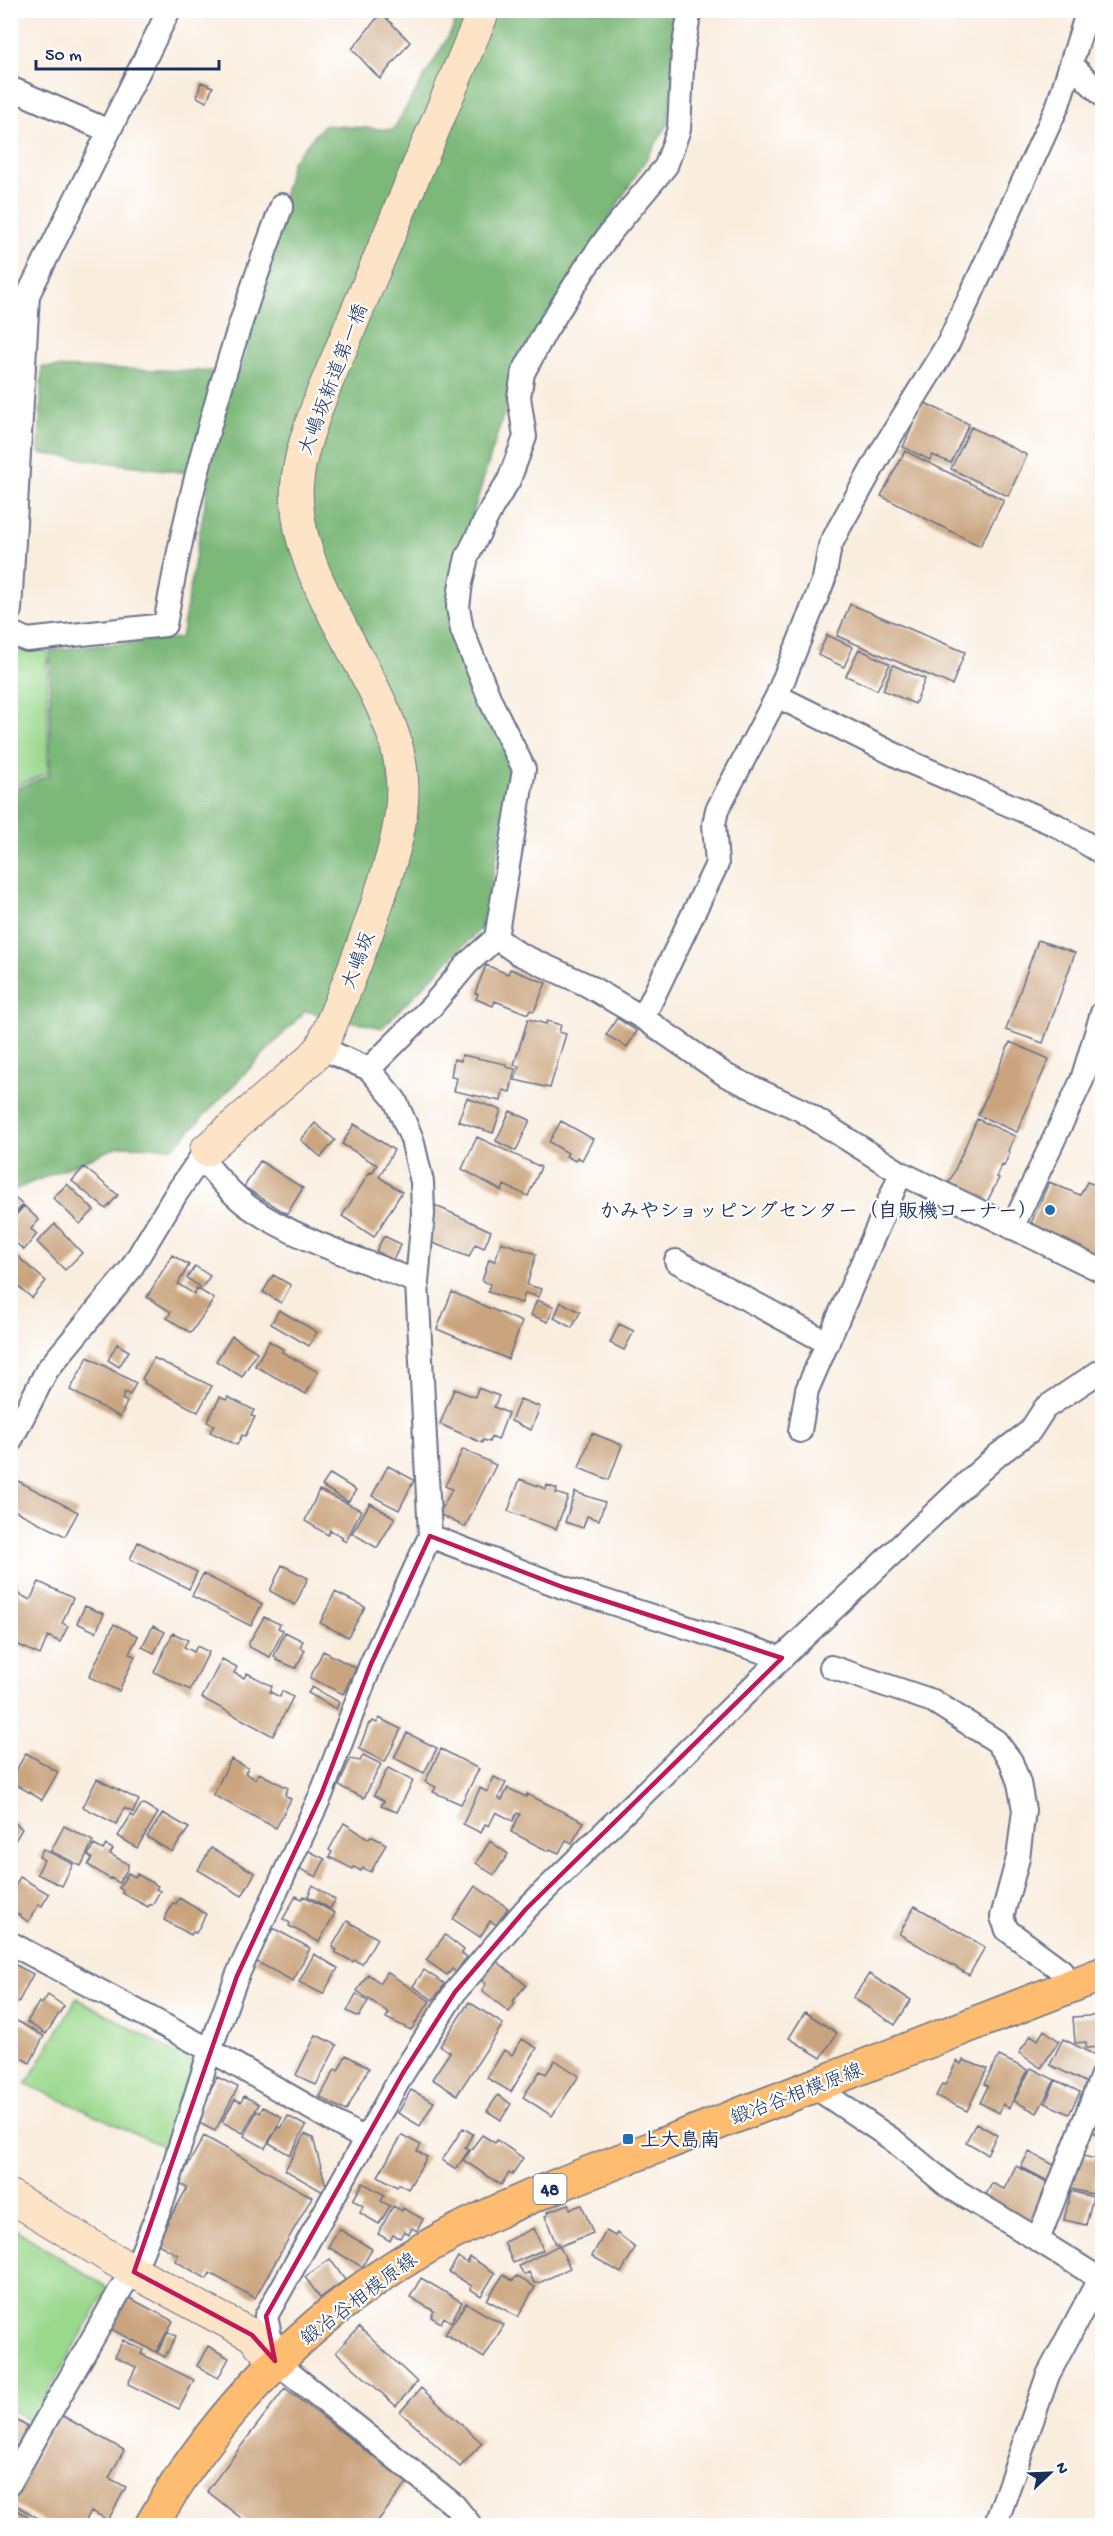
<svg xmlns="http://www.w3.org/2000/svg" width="1113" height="2536" font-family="'Gochi Hand','Klee One',sans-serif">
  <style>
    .green { fill: #9ad88c; stroke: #5a8475; stroke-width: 1.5 }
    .forest { fill: #7bb878; stroke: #4b746b; stroke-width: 1.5 }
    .building { fill: #caa47e }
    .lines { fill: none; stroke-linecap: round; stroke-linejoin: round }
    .street-casing { stroke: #69728b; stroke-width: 26 }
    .secondary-casing { stroke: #69728b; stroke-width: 34 }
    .primary-casing { stroke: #69728b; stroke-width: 36 }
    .street { stroke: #fff; stroke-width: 22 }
    .secondary { stroke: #fee4c6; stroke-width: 32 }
    .primary { stroke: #fdbc70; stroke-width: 33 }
    .marked { fill: none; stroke: #c2185b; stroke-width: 4.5; stroke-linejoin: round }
    .poi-dot { fill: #1f6fb2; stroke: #fff; stroke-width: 2 }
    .labels { text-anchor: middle; stroke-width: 4.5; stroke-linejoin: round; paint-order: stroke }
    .shield { fill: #fff; stroke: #5f6d8e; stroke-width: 1.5 }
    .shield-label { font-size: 18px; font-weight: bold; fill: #1b2f5e }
    .street-label { font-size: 20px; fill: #1b2f5e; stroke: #fff }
    .poi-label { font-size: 20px; font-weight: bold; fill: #1b2f5e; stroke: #fff; text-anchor: end }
  </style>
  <rect width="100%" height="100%" fill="#fff"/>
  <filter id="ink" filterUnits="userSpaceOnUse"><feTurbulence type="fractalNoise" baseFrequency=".0167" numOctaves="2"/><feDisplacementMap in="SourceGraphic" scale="12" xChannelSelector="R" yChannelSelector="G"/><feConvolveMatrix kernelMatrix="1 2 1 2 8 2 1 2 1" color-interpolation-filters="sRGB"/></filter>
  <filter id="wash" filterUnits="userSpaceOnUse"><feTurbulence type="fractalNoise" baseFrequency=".008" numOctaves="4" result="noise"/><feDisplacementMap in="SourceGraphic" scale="24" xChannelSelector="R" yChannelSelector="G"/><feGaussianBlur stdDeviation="1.35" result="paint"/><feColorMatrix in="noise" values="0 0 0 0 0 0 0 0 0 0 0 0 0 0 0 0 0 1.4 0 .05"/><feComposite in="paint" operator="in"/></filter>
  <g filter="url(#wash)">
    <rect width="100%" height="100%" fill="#f9edde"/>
    <path class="green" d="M11,647l36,2 1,124 -37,15z
      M77,1998l118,66 -28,84 -141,-64z
      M10,2226l98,62 -77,134 -20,-12z"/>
    <path class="forest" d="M460,11h223l-15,113 -148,237 -72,233 69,153 -33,178 -102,103 -77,-17 -131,136 -55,-1 -108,45v-400l39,-16v-125l131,-12 29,-162 -171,-23 3,-86 199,5 51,-211 32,-36 69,5 58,-98z"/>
    <g id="blocks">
      <path class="building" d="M381,13l29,29 -30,37 -28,-30z
        M201,82l12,5 -7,15 -9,-5z
        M923,402l46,22 -18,39 -19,-8 -2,5 -27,-13z
        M971,427l56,28 -19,41 -57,-27z
        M905,451l99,49 -24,46 -99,-50z
        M850,604l115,48 -13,33 -115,-49z
        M827,635l26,12 -9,20 -26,-12z
        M859,649l31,15 -13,26 -31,-14z
        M893,665l32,14 -10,25 -32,-14z
        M1038,940l37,13 -32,90 -37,-13z
        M486,965l22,9 2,-5 36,14 -12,28 -4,-1 -2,4 -33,-13 -2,5 -17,-7 2,-5 -3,-1z
        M617,1018l20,13 -10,16 -21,-12z
        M528,1019l18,5 1,-3 14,4 -2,7 7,2 -16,54 -35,-8 4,-14 -5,-1z
        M1010,1042l39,17 -32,73 -39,-17z
        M462,1055l44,9v3l9,2 -5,23 -7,-2 -2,11 -47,-10 3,-13 -6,-1 3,-18 7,2z
        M467,1098l34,12 -8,23 -35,-12z
        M510,1111l20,9 -14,31 -20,-10z
        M977,1119l38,17 -7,15 2,1 -6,14 -2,-1 -5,12 2,1 -14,28 -38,-18z
        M561,1121l32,18 -11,21 -5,-3 -2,4 -9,-5 2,-3 -19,-11z
        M315,1123l20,17 -14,17 -20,-17z
        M354,1124l40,26 -15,27 23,15 -28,45 -32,-21 28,-44 2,1 5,-8 -35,-21z
        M477,1137l64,30 -13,29 -24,-11 -2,6 -40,-22z
        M260,1161l43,27 -16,26 -43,-27z
        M84,1167l34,28 -12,14 -34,-28z
        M1049,1182l31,13 7,-13 15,5v75l-73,-34z
        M67,1184l27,26 -14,14 -27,-26z
        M10,1194l13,11 -13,14z
        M434,1205l57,26 -7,17 -9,-4 -6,13 -39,-15z
        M24,1206l15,14 -8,9 6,5 -13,16 -14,-12v-16z
        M55,1224l27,29 -17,17 -28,-28z
        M384,1236l17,8 -8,16 -17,-9z
        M501,1242l35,12 -9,31 15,4 -3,8 -14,-4 -3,10 -34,-11 2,-8 -8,-3 7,-22 6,2z
        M10,1250l36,31 -14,17 -22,-19z
        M172,1255l17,10 -11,19 16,10 3,-6 17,11 -23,34 -24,-15 4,-6 -24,-15z
        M195,1266l15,10 -8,12 -15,-10z
        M273,1275l18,10 -10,18 -18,-11z
        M452,1292l70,30 -14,37 -71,-30z
        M537,1300l17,7 -6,15 -17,-7z
        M561,1302l19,10 -8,16 -18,-10z
        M279,1310l38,22 -8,14 -38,-22z
        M619,1324l15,7 -10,19 -14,-7z
        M232,1336l25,16 -15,25 -26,-16z
        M269,1341l14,8 -1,3 36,20 -12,22 -51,-28z
        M117,1344l12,7 -10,16 -11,-7z
        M88,1357l48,26 -6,12 -5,-3 -3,7 5,3 -7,15 -50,-27z
        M154,1358l58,28 -14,26 -54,-29 1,-2 -3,-2z
        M478,1388l21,8 -5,11 14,6 -10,27 -7,-3 -2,5 -6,-2 -1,3 -42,-19 14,-35 21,8z
        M220,1397l6,3 2,-3 26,13 -3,6 4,1 -10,19 -3,-1 -5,10 -27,-13 4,-7 -7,-3z
        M520,1399l20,8 -9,23 -20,-9z
        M592,1433l30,12 -13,35 -30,-12z
        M463,1449l33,16 -31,62 -26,-13 13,-25 -7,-3z
        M388,1466l26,14 -15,30 -27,-14z
        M330,1474l26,16 -8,12 -26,-16z
        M520,1479l26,10 1,-4 10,4 -1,4 12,4 -12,32 -48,-18z
        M16,1480l62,32 -13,24 -55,-28v-16z
        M319,1490l42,20 -15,32 -5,-3 2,-2 -13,-7 -2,5 -23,-14z
        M575,1492l30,10 -6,18 -12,-4 -4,12 -18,-6z
        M370,1503l25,15 -18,30 -25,-15z
        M138,1542l59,30 -8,17 -59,-30z
        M282,1565l26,13 -13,27 -25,-14z
        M203,1574l59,30 -11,22 -59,-30z
        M39,1582l34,16 -11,25 6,3 -8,16 -12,-6 -8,19 -30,-14v-58l9,4 -2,6 13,7z
        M335,1592l30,15 -17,30 -28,-14z
        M85,1606l19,8 -8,18 -19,-9z
        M264,1617l16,7 -2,4 5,2 -13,27 -21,-10 -1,-3z
        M114,1624l24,12 -9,18 6,2 -16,35 -30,-14z
        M153,1626l12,6 -11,21 -12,-6z
        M285,1632l18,9 -3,6 5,3 -9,18 -20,-8 1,-2 -3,-2z
        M173,1633l15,7 -4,7 10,5 3,-6 12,6 -19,38 -36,-18z
        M323,1651l33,17 -13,26 -33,-16z
        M222,1659l15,8 -3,6 10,5 3,-5 25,13 -2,6 10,5 2,-6 11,6 -20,39 -71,-38z
        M312,1687l27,15 -3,7 -28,-16z
        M379,1718l22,11 -16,33 -26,-13 10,-26 2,1 2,-3 4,2z
        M407,1733l30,15 -13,25 -30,-15z
        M441,1749l38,20 -18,35 -28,-12 3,-5 -11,-5z
        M26,1753l32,19 -16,28 -32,-19z
        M363,1755l18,9 -17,34 -25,-12 11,-27 10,2z
        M231,1759l17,9 -3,5 10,6 4,-6 29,15 -3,7 6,4 -15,29 -63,-33z
        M388,1768l25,13 -16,31 -16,-6 3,-5 -10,-6z
        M494,1777l12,6 -8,15 4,2 6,-12 18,9 1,-3 57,28 -12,21 -6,-3 -7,13 -9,-4 -2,2 -37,-19 9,-18 -3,-1 -4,8 -17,-9 -7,14 -4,-2 -4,9 -18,-9 17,-36 7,4z
        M97,1779l42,21 -6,12 -9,-4 -8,16 -33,-17z
        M144,1804l14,9 -21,35 -19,-12 13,-21 3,2 7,-12z
        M163,1813l26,15 -17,24 -25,-15z
        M10,1818l12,11 -12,20z
        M344,1823l25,16 2,-3 15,8 -15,28 -8,-4 -2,3 -7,-4 -1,2 -24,-12 3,-5 -3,-2z
        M64,1826l29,15 -12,25 -30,-15z
        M490,1841l18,13 -14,21 -18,-12z
        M94,1845l9,5 3,-5 7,4 -3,5 18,10v4l-9,15 -8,-5 -1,1 -22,-14 4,-7 -4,-3z
        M211,1848l44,25 -13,23 -44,-26z
        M43,1849l30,15 -11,22 -25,-12 7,-14 -5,-3z
        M307,1850l18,9 -9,18 -18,-9z
        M128,1873l7,4 2,-3 21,12 -2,3 4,2 -8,14 -2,-1 -2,3 -26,-14 1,-3 -4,-2z
        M20,1877l29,17 -7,12 -3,-2 -11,18 -18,-14v-13z
        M313,1885l22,15 -5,9 -22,-13z
        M475,1886l33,22 -11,17 -7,-4 -10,16 -27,-18z
        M296,1896l6,3 2,-3 31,17 -16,29 -30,-16 1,-3 -7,-4z
        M179,1898l27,16 -10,19 -3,-1 -2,3 -27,-15 9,-17 3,1z
        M915,1906l70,41 -16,28 -70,-41z
        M347,1921l30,17 -15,26 -8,-4 -1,2 -18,-10 2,-2 -5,-3z
        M273,1928l37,20 -17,33 -38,-20z
        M445,1935l19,15 -2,3 5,4 -11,15 -4,-3 -5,6 -21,-15z
        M314,1954l24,14 -15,26 -24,-12z
        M494,1959l32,26 -13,16 2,2 -6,9 -27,-22 4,-6 -8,-6z
        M10,1962l23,12 -15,29 -8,-4z
        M424,1970l21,14 -12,16 -20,-14z
        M387,1972l43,29 -19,29 -25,-12 3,-5 -32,-22 11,-17 12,9z
        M869,1974l42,26 -16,25 -42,-27z
        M356,1994l12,7 -9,16 -12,-6z
        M48,1995l16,11 -18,28 -19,-12 12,-20 3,2z
        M469,2002l34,22 -46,71 -25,-16 18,-27 -10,-6z
        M805,2012l32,21 -16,25 -32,-20z
        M1102,2015v32l-16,1v-6l-11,1 -2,-26z
        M15,2020l29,16 -14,27 -20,-11v-23z
        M1044,2030l15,11 -18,27 -22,-15 12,-18 7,5z
        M316,2035l21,10 -21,40 -20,-10z
        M522,2039l15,9 -26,44 -24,-14 17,-28 8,5z
        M1063,2039l38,19 -12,26 -39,-19z
        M346,2055l23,13 -23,43 -26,-14 15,-28 3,2z
        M999,2056l29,14 -19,38 -6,-4 -4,9 -19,-10 8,-17 -4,-2z
        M555,2060l24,16 -27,40 -29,-19 17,-26 6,3z
        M963,2060l24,9 -20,42 -31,-15 6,-12 3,1 12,-24 4,3z
        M10,2061l10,8 -10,13z
        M1031,2068l24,12 -18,33 -23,-12z
        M217,2077l21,10 -23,44 -16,-8 3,-6 -4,-3z
        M1056,2080l24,12 -11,22 -24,-11z
        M411,2090l23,12 -14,24 -22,-13z
        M498,2095l13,9 -10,16 -14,-9z
        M244,2096l15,8 -16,29 -21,-11 13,-23 6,3z
        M263,2107l19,10 -17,31 -21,-12 13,-25 3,2z
        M1098,2109l4,1v25l-10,-3z
        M288,2116l18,10 -16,29 -21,-12 9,-16 3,1z
        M976,2123l21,12 -10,19 -21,-12z
        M463,2128l10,6 -8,13 4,3 -13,19 -14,-9z
        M305,2134l8,4 13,48 -3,6 -38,-22z
        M402,2135l19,10 -4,6 10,6 -19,32 -9,-5 -2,3 -19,-11z
        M482,2135l13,8 2,-3 26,18 -11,17 -3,-2 -8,12 -38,-25z
        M204,2136l108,61 -57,101 -45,-25 -3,6 -32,-18 3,-6 -22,-12 31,-55 -9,-5z
        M1029,2152l27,14 -8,15 -27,-14z
        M1079,2155l21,5 -8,34 -21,-5z
        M1016,2166l33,17 -8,14 3,2 -14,27 -47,-25 9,-18 12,6z
        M363,2183l22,12 -4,6 9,5 -11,18 -19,-11 3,-7 -10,-6z
        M1071,2191l22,6 -7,28 -22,-5z
        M569,2204l1,5 12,-4 11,28 -33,13 -1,-3 -3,1 -11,-28 3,-1 -1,-3z
        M393,2206l9,5 1,-3 20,11 -6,12 -5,-3 -3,6 -5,-3 -4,7 -7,-3 -3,6 -12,-7z
        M534,2228l9,22 -30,13 -9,-21z
        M339,2229l33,20 -10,18 -34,-20z
        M606,2231l9,5 2,-3 18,15 -14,25 -29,-17z
        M559,2245l11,23 -31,15h-5l-5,-11 -5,3 -5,-9z
        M458,2257l9,6 3,-6 25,16 -14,23 -11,-7 2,-3 -23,-14z
        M330,2259l15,21 -25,18 -15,-21z
        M503,2275l10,6 3,-5 19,11 -17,30 -31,-17z
        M421,2278l41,24 -11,20 -7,-5 -3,6 -10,-6 3,-6 -24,-14z
        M126,2296l47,25 -17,31 -47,-24z
        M466,2303l38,22 -20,33 -39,-24z
        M359,2327l58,55 -21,24 -60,-54z
        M168,2332l8,4 -11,21 -8,-4z
        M123,2340l20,10 -2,4 53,26 -15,29 -51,-25 8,-17 -21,-10z
        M208,2346l21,12 -11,20 -21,-12z
        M285,2388l122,95 -33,43h-123l-44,-35z
        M421,2388l61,55 -22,24 -60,-55z
        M59,2414l65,36 -15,28 17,9 -18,33 -17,-9 -8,15h-31l-42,-24z
        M10,2416l21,13 -12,19 -6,-4 -3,4z
        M12,2507l17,10 -2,3 8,6h-25z"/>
    </g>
  </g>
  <g filter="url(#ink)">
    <use href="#blocks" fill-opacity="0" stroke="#69728b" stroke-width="1.5"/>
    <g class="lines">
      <g class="street-casing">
        <path id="street" d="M1072,65l30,30
          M10,88l99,43
          M10,610l18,-315 141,-285
          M10,632l17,8 138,-15c24,-143 66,-284 117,-420
          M777,696l135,67 144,62 46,28
          M496,938l23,16 68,31 56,33 84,58 74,34 100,63 201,98
          M643,1018l74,-154 -3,-40 3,-14 60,-114 47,-117 6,-33 9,-18 44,-79 66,-107 50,-108 59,-129 30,-95
          M369,1069l62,-62 37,-44 28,-25 28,-169 -33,-67 -29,-72 -4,-23 3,-24 6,-26 25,-50 17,-27 16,-43 -6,-40 4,-24 22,-41 41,-65 24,-34 56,-67 13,-37 4,-79 7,-40
          M201,1157c14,18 29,36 48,50 50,34 112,52 168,75
          M1012,1228l70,-148 20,-67
          M676,1261l152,82
          M800,1431l7,-41 94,-217
          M10,1442l37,-72 83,-100 46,-76 30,-44
          M430,1536l135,52 217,70
          M831,1667l102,34 63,40 15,20 8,22 5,27 -6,48 -16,59 5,13 54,40
          M10,1943l200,107 156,90
          M1102,2075l-64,165 64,40
          M813,2086l80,54 54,45 91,55
          M10,2483l112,-196 12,-15 29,-72 47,-150 27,-74 84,-181 50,-131 59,-128 -13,-254 6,-68 -1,-32 -10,-43 -17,-39 -26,-31 -48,-21
          M471,2526l-17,-21 -179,-144 -9,-45 137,-243 52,-81 71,-83 261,-256 186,-176 26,-23 31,-23 15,-23 57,-38
          M995,2526l53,-151 51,-96"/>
      </g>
      <g class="secondary-casing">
        <path id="secondary" d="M206,1150l106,-92 9,-10c22,-51 42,-101 59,-153 12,-36 25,-77 22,-116 -2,-36 -18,-71 -35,-103 -29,-57 -74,-122 -70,-190 2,-31 14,-62 25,-92l162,-384
          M10,2196l124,76 118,63 23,26"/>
      </g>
      <g class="primary-casing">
        <path id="primary" d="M151,2526c69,-122 176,-228 300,-292 87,-45 181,-77 272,-113 126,-49 253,-98 379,-147"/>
      </g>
      <use href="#street" class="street"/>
      <use href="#secondary" class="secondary"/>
      <use href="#primary" class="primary"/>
    </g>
  </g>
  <path class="marked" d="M430,1536l135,52 217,70 -256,251 -71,83 -52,81 -137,243 9,45 -23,-26 -118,-63 103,-296 84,-181 50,-131z"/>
  <g class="poi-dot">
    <circle cx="1050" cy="1210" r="6"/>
    <rect x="622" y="2133" width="12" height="12" rx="3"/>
  </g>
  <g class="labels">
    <rect class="shield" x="533.5" y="2174" width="33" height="30" rx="4.5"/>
    <g class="shield-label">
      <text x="550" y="2195">48</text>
    </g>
    <g class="street-label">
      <text transform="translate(332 379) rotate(-69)" y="7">大嶋坂新道第一橋</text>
      <text transform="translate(357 960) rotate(-69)" y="7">大嶋坂</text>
      <text transform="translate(796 2093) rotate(-21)" y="7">鍛冶谷相模原線</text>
      <text transform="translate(358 2298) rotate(-37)" y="7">鍛冶谷相模原線</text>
    </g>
    <g class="poi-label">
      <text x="1038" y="1217">かみやショッピングセンター（自販機コーナー）</text>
      <text x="640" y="2146" text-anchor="start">上大島南</text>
    </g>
  </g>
  <rect width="1113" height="2536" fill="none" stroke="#fff" stroke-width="36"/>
  <g transform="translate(1050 2473) rotate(67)" stroke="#ffffff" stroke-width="4.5" paint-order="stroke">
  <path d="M0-4.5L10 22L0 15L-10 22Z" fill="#1b2f5e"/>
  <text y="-9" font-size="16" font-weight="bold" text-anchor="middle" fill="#1b2f5e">N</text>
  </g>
  <path d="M36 60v9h183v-9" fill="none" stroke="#1b2f5e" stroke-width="3"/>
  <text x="45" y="60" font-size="18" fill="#1b2f5e" stroke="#ffffff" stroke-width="4.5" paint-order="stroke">50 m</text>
</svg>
